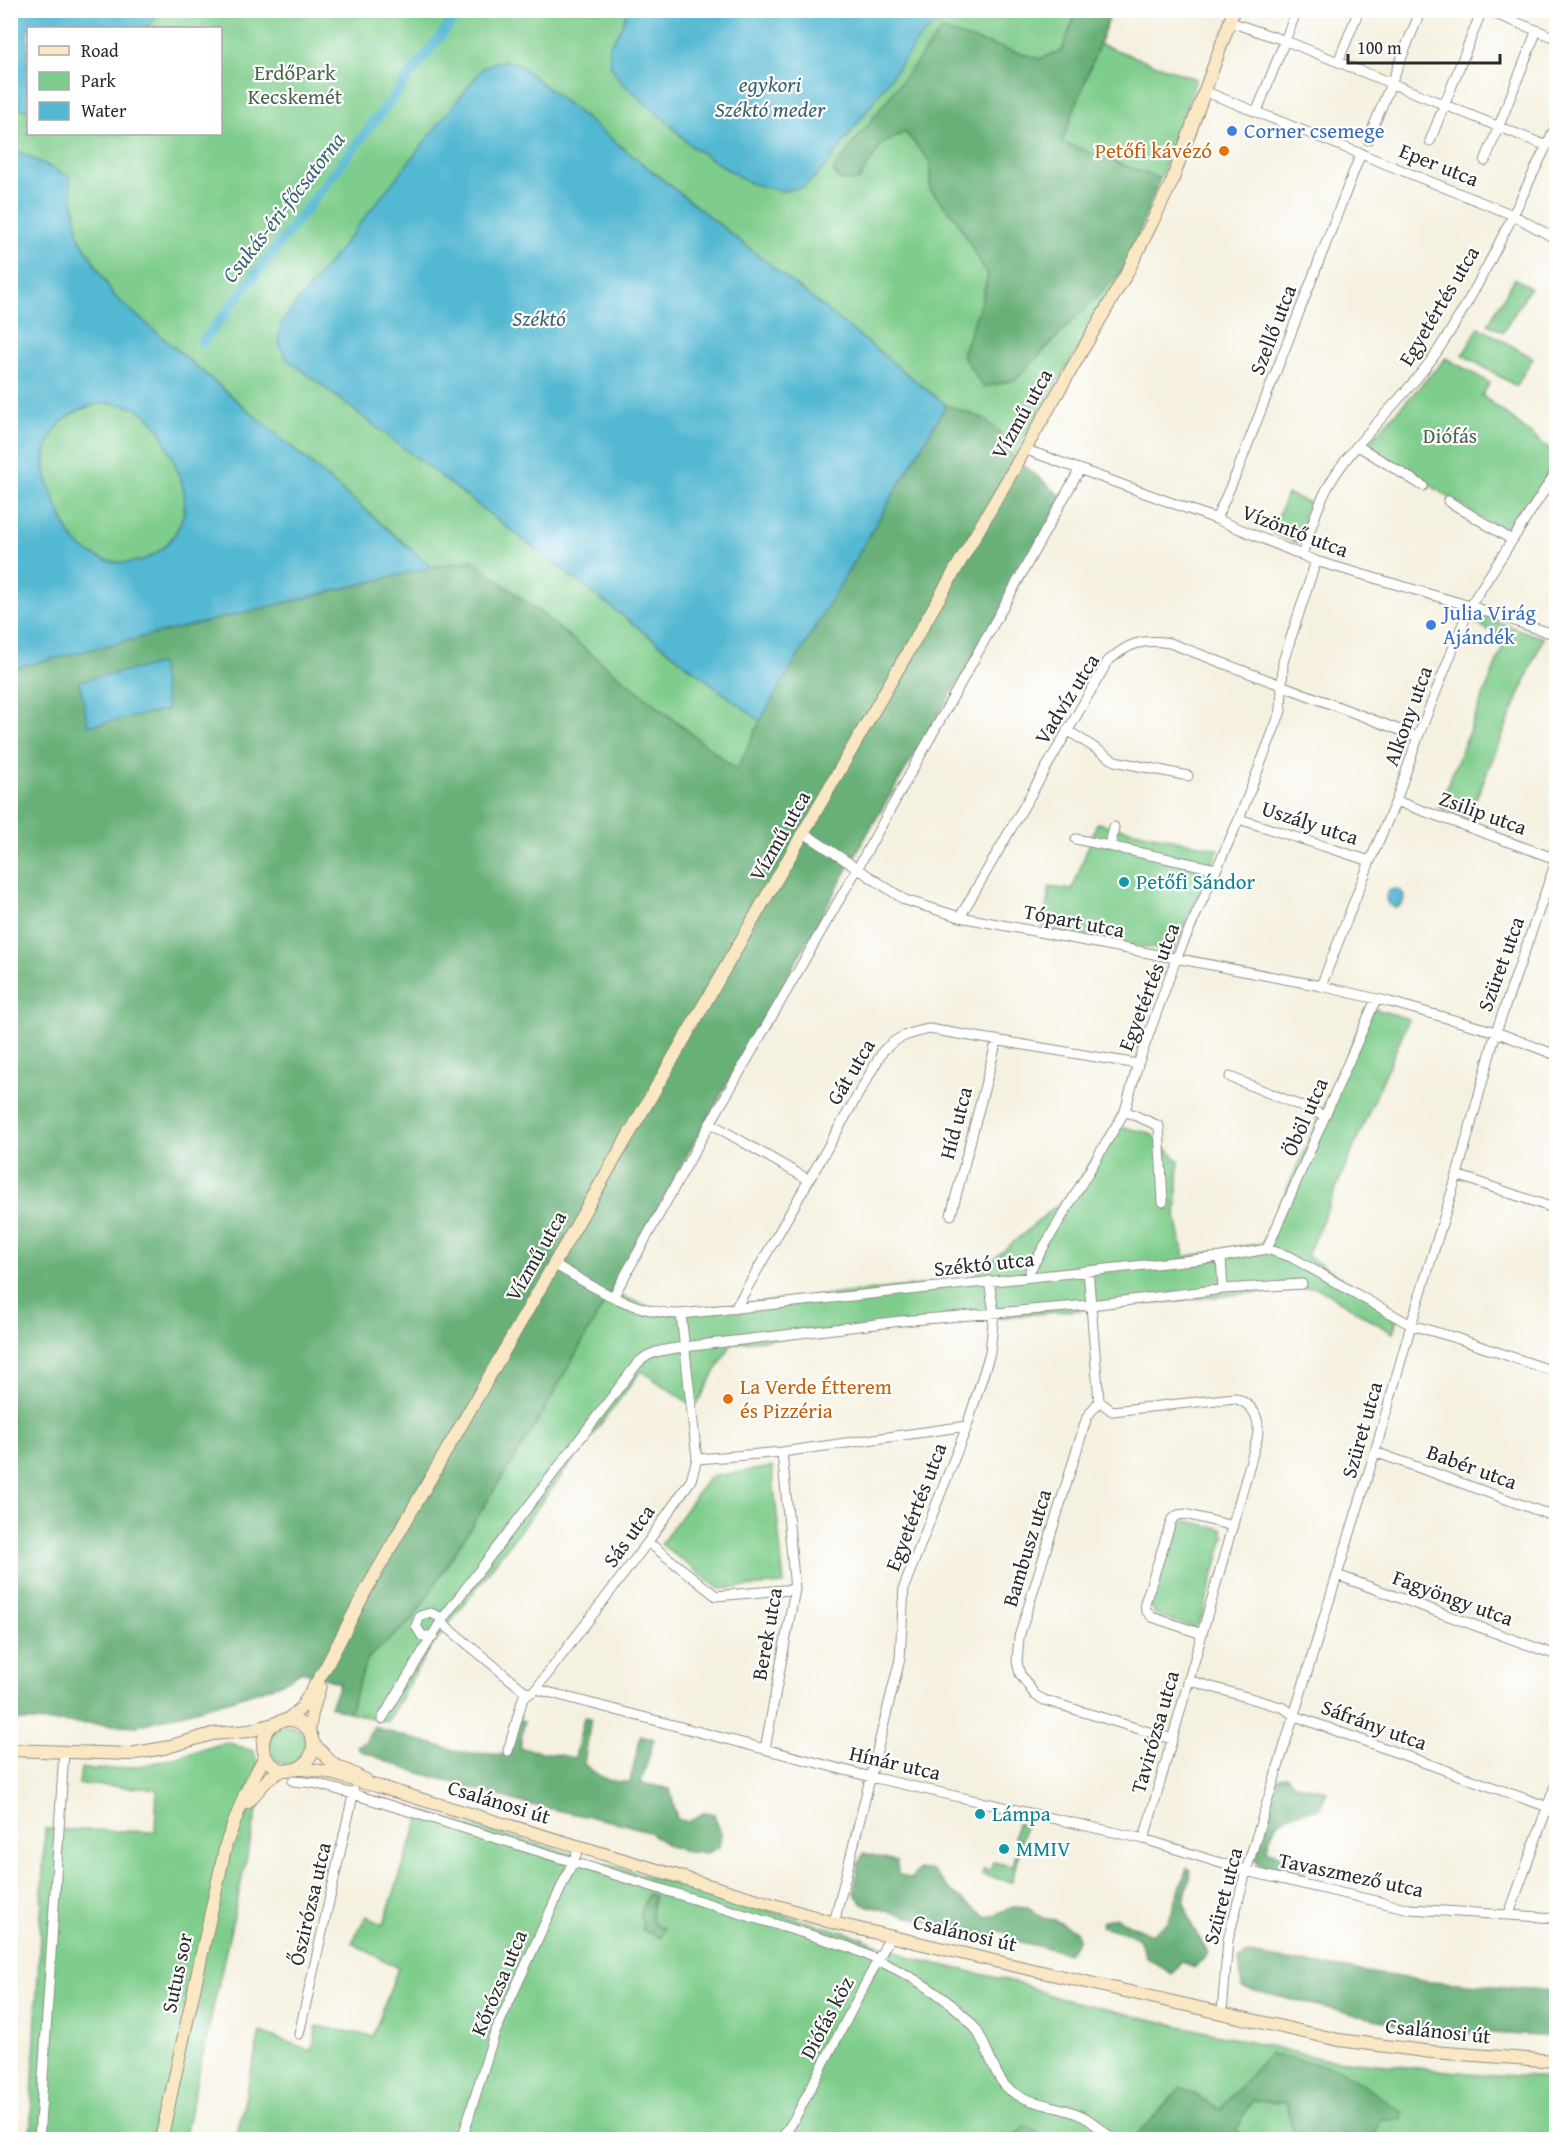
<svg xmlns="http://www.w3.org/2000/svg" width="1567" height="2150" font-family="'Gentium Book Plus',serif">
  <style>
    .green { fill: #7fcd8c; stroke: #557c5c; stroke-width: 1.5 }
    .forest { fill: #67b078; stroke: #496e52; stroke-width: 1.5 }
    .water { fill: #53b8d2; stroke: #3f727e; stroke-width: 1.5; fill-rule: evenodd }
    .lines { fill: none; stroke-linecap: round; stroke-linejoin: round }
    .canal { stroke: #53b8d2; stroke-width: 10 }
    .street-casing { stroke: #908e86; stroke-width: 11 }
    .secondary-casing { stroke: #908e86; stroke-width: 14 }
    .street { stroke: #fff; stroke-width: 9 }
    .secondary { stroke: #fae7c3; stroke-width: 12 }
    .shop-dot { fill: #3f7fe0; stroke: #fff; stroke-width: 2 }
    .food-dot { fill: #e8710a; stroke: #fff; stroke-width: 2 }
    .culture-dot { fill: #0f9aa8; stroke: #fff; stroke-width: 2 }
    .labels { text-anchor: middle; stroke-width: 4.5; stroke-linejoin: round; paint-order: stroke }
    .park-label { font-size: 21px; fill: #48644d; stroke: #fff }
    .shop-label { font-size: 21px; fill: #366cbe; stroke: #fff; text-anchor: start }
    .food-label { font-size: 21px; fill: #c56008; stroke: #fff; text-anchor: end }
    .street-label { font-size: 21px; fill: #2b2b2b; stroke: #fff }
    .culture-label { font-size: 21px; fill: #0d838f; stroke: #fff; text-anchor: start }
    .water-label { font-size: 22px; font-style: italic; fill: #3b636e; stroke: #fff }
  </style>
  <rect width="100%" height="100%" fill="#fff"/>
  <filter id="ink" filterUnits="userSpaceOnUse"><feTurbulence type="fractalNoise" baseFrequency=".0167" numOctaves="2"/><feDisplacementMap in="SourceGraphic" scale="12" xChannelSelector="R" yChannelSelector="G"/><feConvolveMatrix kernelMatrix="1 2 1 2 8 2 1 2 1" color-interpolation-filters="sRGB"/></filter>
  <filter id="wash" filterUnits="userSpaceOnUse"><feTurbulence type="fractalNoise" baseFrequency=".008" numOctaves="4" result="noise"/><feDisplacementMap in="SourceGraphic" scale="24" xChannelSelector="R" yChannelSelector="G"/><feGaussianBlur stdDeviation="1.35" result="paint"/><feColorMatrix in="noise" values="0 0 0 0 0 0 0 0 0 0 0 0 0 0 0 0 0 1.4 0 .05"/><feComposite in="paint" operator="in"/></filter>
  <g filter="url(#wash)">
    <rect width="100%" height="100%" fill="#f5f1e0"/>
    <path class="green" d="M160,11h917l-15,40 -22,8 -99,-29 -83,151 24,-37 24,-13 24,31v27l26,30 32,57 -6,23 33,81 112,-115 -114,193 -12,-11 -17,-28 -38,-14 -430,-342 -229,295 473,363 -23,49 -264,-210 -41,7 -318,-271 -35,-59 -10,-61 -58,-28v-45l17,9v22h192v-106h-74z
      M1099,44l97,35 -36,100 -98,-37z
      M1515,278l15,10 -27,44 -15,-8z
      M1479,327l54,31 -17,28 -53,-31z
      M1446,358l44,25 -8,12 74,59v9l-46,74 -143,-93z
      M103,403c14,0 32,2 43,12 12,9 18,24 24,38 5,11 10,22 13,34 8,33 -15,69 -49,75 -25,4 -54,-9 -66,-31 -4,-8 -7,-17 -11,-25 -4,-10 -9,-20 -11,-30 -8,-40 20,-67 57,-73z
      M1287,494l25,10 -15,39 -25,-10z
      M1476,614l67,24 -75,180 -29,-11 67,-168 -33,-17z
      M1097,823l122,26 -46,103 -131,-23 8,-42 22,3z
      M1369,1007l40,12 -102,237 91,58 -5,19 -77,-46 -584,56 -37,64 -54,-36 -215,283 -39,68 -38,-10 18,-53 46,-40 129,-205 68,-122 40,15 28,4 291,-31 101,-86 45,-68 35,7 29,28 -3,55 8,41 79,-14z
      M772,1467l12,117 -65,5 -58,-45 48,-67z
      M1187,1521l36,8 1,8 -22,80 -7,11 -39,-13 -6,-10 24,-81z
      M269 1745a19 19 0 1 1 38 0a19 19 0 1 1-38 0Z
      M227,1742l26,9 5,13 -15,37 16,1 -75,337 -154,1 15,-311 110,3 2,-43 -78,-5 2,-15c54,3 95,-11 146,-27z
      M422,1811l435,125 35,15 3,-2 16,9 108,25 39,15 266,61 155,15 77,4v62h-1320l24,-108 52,19 5,-25 56,10 25,-68 -46,-25 14,-27 17,9z
      M1017,1823l8,2 -13,57 -30,-7 1,-6 7,2 3,-9 20,4 6,-26 -5,-2z"/>
    <path class="forest" d="M1112,10l-50,132 98,37 -33,86 -112,115 -32,7 -21,-32 20,-56 6,-23 -32,-57 -26,-30v-27l-25,-30 -23,12 -24,37h-18l-7,-11 108,-140 99,29 22,-9 15,-39z
      M946,405l38,14 16,14 2,14 65,54 -193,321 -332,592 -129,205 -46,40 -18,53 -19,-6 10,-23 -38,-12 -22,13 -45,15 -98,27 -126,-6 -1,-1051 422,-102 41,-7 264,210 23,-49z
      M584,1717l7,1 -7,46c17,14 24,19 46,18l11,-47 13,4 -13,44 29,6 7,30 11,3 17,-10 9,2 7,20 -2,13 -12,6 -18,-1 -20,-6 -20,-14 -25,-8 -97,-20 -120,-35 -48,-19 -2,-4 8,-4 9,-16 8,4 79,22 49,3 9,-36 5,3 -4,26 55,10z
      M1287,1776l8,8 32,7 -7,18c-31,5 -47,6 -53,41l39,14 -2,12 -44,-11 -5,-6 24,-82z
      M864,1853l33,8 1,13 13,5 8,-10 14,2c14,18 35,35 55,46l25,-10 15,1 15,10 12,2 22,12 1,9 -10,12 -55,-13 -5,-7 -12,-3 -3,9 -131,-35 -8,-12 4,-28z
      M1187,1868l4,2 -7,32 9,26 15,25 -14,15 -13,-7 -9,13 -26,-17 -7,-18 -9,-5 -29,-8 2,-5 11,-4 37,17 17,-11z
      M648,1894l7,2c-3,13 -9,28 9,32l-3,10 -19,-8 1,-8 -3,-7z
      M1248,1954l171,26 137,11v46l-144,-9 -170,-40 -3,-29z
      M1269,2054l68,14 66,44 -2,8 -19,-1 -10,20h-71l-7,-4 -8,-32 -34,-2 -16,29 18,9h-120l47,-52 39,22z
      M1025,2126l13,6v7h-32l1,-4 7,2z"/>
    <path class="water" d="M10,11l1,-1 149,1 -14,17h-118v84l-17,-9z
      M627,11v-1l360,1 -53,14 -15,14 -92,126 -23,22 -23,4 -32,-8 -57,-36 -25,-25 -45,-39 -11,-16 -2,-20 13,-21z
      M505,61l11,2 430,342 -186,316 -474,-363c-8,-13 -9,-21 -4,-36l201,-254 11,-6z
      M11,148l58,28 10,61 35,59 318,271 -421,102zM103,403c14,0 32,2 43,12 12,9 18,24 24,38 5,11 10,22 13,34 8,33 -15,69 -49,75 -25,4 -54,-9 -66,-31 -4,-8 -7,-17 -11,-25 -4,-10 -9,-20 -11,-30 -8,-40 20,-67 57,-73z
      M160,664l7,46 -79,16 -9,-45z
      M1386 898a9 9 0 1 1 18 0a9 9 0 1 1-18 0Z"/>
    <g class="lines">
      <path class="canal" d="M202,343l259,-333"/>
    </g>
  </g>
  <g filter="url(#ink)">
    <g class="lines">
      <g class="street-casing">
        <path id="street" d="M1485,10l71,28
          M1230,22l56,19 261,105
          M1338,62l21,-52
          M1204,91l309,124 43,24
          M1257,111l40,-101
          M1368,140l53,-130
          M1430,141l52,-131
          M1485,161l52,-131
          M1358,446l65,40
          M1024,449l192,70 100,42 154,45 86,29
          M1448,501l64,39
          M1216,519l21,-47 124,-319
          M1302,555c9,-27 17,-56 33,-80 29,-44 72,-79 102,-123 47,-71 82,-150 119,-226
          M1067,730l48,31 73,15
          M1396,801l160,58
          M1239,819l131,42
          M804,833l101,67 55,17 361,69 69,16 106,30 60,23
          M1076,839l140,30
          M1110,846l4,-19
          M960,917l148,-256c22,-19 34,-22 62,-18l248,94
          M1321,986l49,-125 26,-60 22,-64 52,-131 86,-134
          M1230,1077l95,39
          M1125,1111l34,15 4,76
          M710,1123l99,57
          M1457,1175l99,34
          M951,1215l46,-175
          M1267,1249l109,-250
          M1221,1257l2,32
          M554,1264c39,23 80,50 127,50l540,-57 46,-8 24,8 120,68 42,12 103,35
          M1088,1270l11,131 -12,16 -68,220 -2,25 3,12 15,21 9,5 128,39
          M1030,1277v-7l95,-159 13,-47 38,-105 63,-140 42,-108 2,-49 33,-101
          M613,1297l95,-170 149,-258 223,-400
          M735,1309l148,-258c13,-14 27,-18 46,-22l209,35
          M1099,1401l13,10 123,-13c19,7 26,20 22,41l-113,400
          M1375,1452l181,65
          M697,1459l85,-7 185,-26
          M648,1542l68,54 79,-7
          M1337,1575l219,80
          M441,1622l87,72
          M1202,1634l-50,-17 -6,-7 -1,-7 27,-84 6,-4 7,-1 48,12
          M433,1636h-11l-6,-10 4,-10 10,-3 13,5
          M1188,1680l96,28 11,8 253,91
          M536,1689l335,88 273,62 102,32 164,38 146,9
          M382,1719l61,-101 194,-254c13,-14 29,-14 47,-17l217,-26 189,-16 133,-16 79,-5
          M765,1749l30,-160 -13,-137
          M508,1751l15,-53 13,-9 112,-147 43,-62 6,-21 -16,-145
          M293,1781l21,2 39,11 496,153c43,19 96,44 126,81 13,17 18,50 36,63 21,15 51,14 73,26 11,6 20,15 29,23
          M1509,1914l47,-131
          M834,1923l66,-264 4,-72 63,-161 23,-73 4,-40 -5,-32
          M1222,2013l6,-73 18,-69 129,-419 36,-127 46,-150 39,-143 60,-170
          M299,2034l55,-243
          M462,2139l32,-104 86,-189
          M39,2140l25,-388
          M781,2140l14,-22 96,-183"/>
      </g>
      <g class="secondary-casing">
        <path id="secondary" d="M263 1745a25 25 0 1 1 50 0a25 25 0 1 1-50 0Z
          M287,1720l14,-12 26,-43 39,-75 188,-326 573,-991 44,-89 63,-174
          M309,1731l3,-18 8,-27
          M313,1743l20,21 33,16
          M10,1750l120,4 34,-6 48,-14 37,-3 28,-8
          M297,1769c28,-1 54,12 80,17l457,137 182,43 323,74 93,12 124,9
          M247,1803l22,-25 14,-8
          M161,2140l65,-296 19,-50 20,-38"/>
      </g>
      <use href="#street" class="street"/>
      <use href="#secondary" class="secondary"/>
    </g>
  </g>
  <g class="shop-dot">
    <circle cx="1232" cy="131" r="6"/>
    <circle cx="1431" cy="625" r="6"/>
  </g>
  <g class="food-dot">
    <circle cx="1224" cy="151" r="6"/>
    <circle cx="728" cy="1399" r="6"/>
  </g>
  <g class="culture-dot">
    <circle cx="1124" cy="882" r="6"/>
    <circle cx="980" cy="1814" r="6"/>
    <circle cx="1004" cy="1849" r="6"/>
  </g>
  <g class="labels">
    <g class="park-label">
      <text x="295" y="80">ErdőPark<tspan x="295" dy="24">Kecskemét</tspan></text>
      <text x="1450" y="443">Diófás</text>
    </g>
    <g class="shop-label">
      <text x="1244" y="138">Corner csemege</text>
      <text x="1443" y="620">Julia Virág<tspan x="1443" dy="24">Ajándék</tspan></text>
    </g>
    <g class="food-label">
      <text x="1212" y="158">Petőfi kávézó</text>
      <text x="740" y="1394" text-anchor="start">La Verde Étterem<tspan x="740" dy="24">és Pizzéria</tspan></text>
    </g>
    <g class="street-label">
      <text transform="translate(1439 165) rotate(22)" y="7">Eper utca</text>
      <text transform="translate(1439 306) rotate(-59)" y="7">Egyetértés utca</text>
      <text transform="translate(1273 330) rotate(-69)" y="7">Szellő utca</text>
      <text transform="translate(1022 414) rotate(-60)" y="7">Vízmű utca</text>
      <text transform="translate(1295 531) rotate(21)" y="7">Vízöntő utca</text>
      <text transform="translate(1067 699) rotate(-58)" y="7">Vadvíz utca</text>
      <text transform="translate(1408 716) rotate(-70)" y="7">Alkony utca</text>
      <text transform="translate(1483 813) rotate(20)" y="7">Zsilip utca</text>
      <text transform="translate(1310 823) rotate(18)" y="7">Uszály utca</text>
      <text transform="translate(780 836) rotate(-60)" y="7">Vízmű utca</text>
      <text transform="translate(1074 921) rotate(11)" y="7">Tópart utca</text>
      <text transform="translate(1501 964) rotate(-70)" y="7">Szüret utca</text>
      <text transform="translate(1149 987) rotate(-69)" y="7">Egyetértés utca</text>
      <text transform="translate(851 1072) rotate(-59)" y="7">Gát utca</text>
      <text transform="translate(1305 1117) rotate(-66)" y="7">Öböl utca</text>
      <text transform="translate(956 1123) rotate(-75)" y="7">Híd utca</text>
      <text transform="translate(536 1256) rotate(-60)" y="7">Vízmű utca</text>
      <text transform="translate(984 1264) rotate(-6)" y="7">Széktó utca</text>
      <text transform="translate(1362 1430) rotate(-74)" y="7">Szüret utca</text>
      <text transform="translate(1472 1467) rotate(20)" y="7">Babér utca</text>
      <text transform="translate(916 1507) rotate(-69)" y="7">Egyetértés utca</text>
      <text transform="translate(629 1536) rotate(-54)" y="7">Sás utca</text>
      <text transform="translate(1027 1548) rotate(-73)" y="7">Bambusz utca</text>
      <text transform="translate(1453 1598) rotate(20)" y="7">Fagyöngy utca</text>
      <text transform="translate(767 1634) rotate(-80)" y="7">Berek utca</text>
      <text transform="translate(1374 1725) rotate(20)" y="7">Sáfrány utca</text>
      <text transform="translate(1155 1732) rotate(-74)" y="7">Tavirózsa utca</text>
      <text transform="translate(895 1763) rotate(13)" y="7">Hínár utca</text>
      <text transform="translate(499 1802) rotate(17)" y="7">Csalánosi út</text>
      <text transform="translate(1351 1875) rotate(12)" y="7">Tavaszmező utca</text>
      <text transform="translate(1223 1896) rotate(-75)" y="7">Szüret utca</text>
      <text transform="translate(310 1904) rotate(-77)" y="7">Őszirózsa utca</text>
      <text transform="translate(965 1933) rotate(13)" y="7">Csalánosi út</text>
      <text transform="translate(177 1973) rotate(-78)" y="7">Sutus sor</text>
      <text transform="translate(499 1983) rotate(-67)" y="7">Kőrózsa utca</text>
      <text transform="translate(827 2018) rotate(-62)" y="7">Diófás köz</text>
      <text transform="translate(1438 2031) rotate(6)" y="7">Csalánosi út</text>
    </g>
    <g class="culture-label">
      <text x="1136" y="889">Petőfi Sándor</text>
      <text x="992" y="1821">Lámpa</text>
      <text x="1016" y="1856">MMIV</text>
    </g>
    <g class="water-label">
      <text x="770" y="92">egykori<tspan x="770" dy="25">Széktó meder</tspan></text>
      <text transform="translate(283 207) rotate(-52)" y="8">Csukás-éri-főcsatorna</text>
      <text x="539" y="326">Széktó</text>
    </g>
  </g>
  <rect width="1567" height="2150" fill="none" stroke="#fff" stroke-width="36"/>
  <rect x="27" y="27" width="195" height="108" fill="#ffffff" stroke="#aaaaaa" stroke-width="1.5"/>
  <rect x="39" y="46" width="30" height="9" fill="#fae7c3" stroke="#aaaaaa" stroke-width="1.5"/>
  <text x="81" y="57" font-size="18" fill="#2b2b2b">Road</text>
  <rect x="39" y="72" width="30" height="18" fill="#7fcd8c" stroke="#aaaaaa" stroke-width="1.5"/>
  <text x="81" y="87" font-size="18" fill="#2b2b2b">Park</text>
  <rect x="39" y="102" width="30" height="18" fill="#53b8d2" stroke="#aaaaaa" stroke-width="1.5"/>
  <text x="81" y="117" font-size="18" fill="#2b2b2b">Water</text>
  <path d="M1348 54v9h152v-9" fill="none" stroke="#2b2b2b" stroke-width="3"/>
  <text x="1357" y="54" font-size="18" fill="#2b2b2b" stroke="#ffffff" stroke-width="4.5" paint-order="stroke">100 m</text>
</svg>
